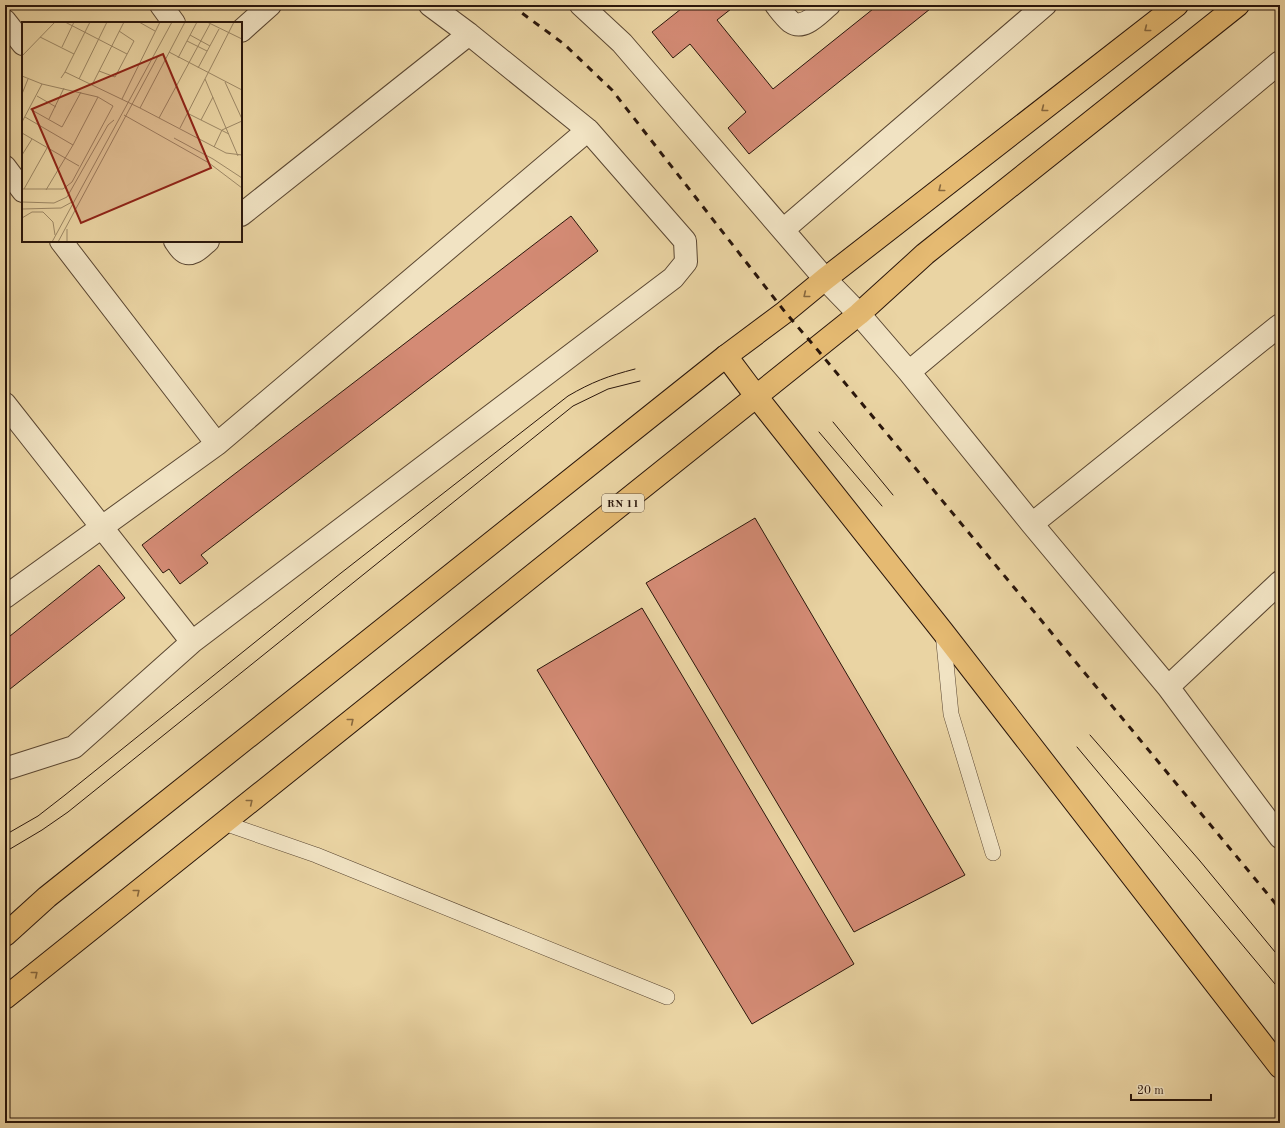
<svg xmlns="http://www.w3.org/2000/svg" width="1285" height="1128" font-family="'Old Standard TT',serif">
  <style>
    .building { fill: #d48b75; stroke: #2a160b }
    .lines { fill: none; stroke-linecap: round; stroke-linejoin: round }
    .service-casing { stroke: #5a4631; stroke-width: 16 }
    .minor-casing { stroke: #5a4631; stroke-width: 24 }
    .primary-casing { stroke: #2a160b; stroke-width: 24 }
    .trunk-casing { stroke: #2a160b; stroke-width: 24 }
    .service { stroke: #f1e3c3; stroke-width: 15 }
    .minor { stroke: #f1e3c3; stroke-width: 22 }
    .primary { stroke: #e5ba72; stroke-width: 22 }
    .trunk { stroke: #e5ba72; stroke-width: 22 }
    .tram { stroke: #2a160b; stroke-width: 1 }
    .rail { stroke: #2a160b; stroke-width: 3; stroke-dasharray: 7 7; stroke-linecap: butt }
    .oneway { stroke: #88683e }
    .labels { text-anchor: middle; stroke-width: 3; stroke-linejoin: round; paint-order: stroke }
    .shield { fill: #f1e3c3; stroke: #665442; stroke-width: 1 }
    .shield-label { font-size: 11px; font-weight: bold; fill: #2a160b }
    .inset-road { fill: none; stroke: #9d8866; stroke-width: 1 }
    .view { fill: #8f2418; fill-opacity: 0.15; stroke: #8f2418; stroke-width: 2 }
    .inset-edge { fill: none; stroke: #2a160b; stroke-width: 2 }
  </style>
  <rect width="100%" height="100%" fill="#ead4a3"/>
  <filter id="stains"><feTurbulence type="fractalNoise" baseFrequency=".005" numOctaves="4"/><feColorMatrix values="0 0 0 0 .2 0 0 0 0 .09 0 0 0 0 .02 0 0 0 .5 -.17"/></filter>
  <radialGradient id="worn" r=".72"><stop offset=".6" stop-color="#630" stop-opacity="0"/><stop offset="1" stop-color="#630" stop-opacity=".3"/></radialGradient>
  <path class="building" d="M686,5h50l-19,15 56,69 105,-84h57l-186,149 -21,-26 18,-16 -56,-68 -17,14 -21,-26z
    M571,216l27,35 -397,304 7,8 -28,21 -11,-15 -6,4 -21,-28z
    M755,518l210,357 -111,57 -208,-349z
    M99,565l26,33 -120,95v-53z
    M642,608l212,356 -102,60 -215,-354z"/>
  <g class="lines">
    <g class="service-casing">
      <path id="service" d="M943,633l8,81 42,139
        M224,823l92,32 351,142"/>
    </g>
    <g class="minor-casing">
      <path id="minor" d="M161,5l13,18
        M581,5l41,38 203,236 34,35 50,58 123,152 136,163 112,150
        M776,5c4,5 9,12 15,17 13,9 28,-9 38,-17
        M5,21l18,23
        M241,31l29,-26
        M5,167l18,24
        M241,215l228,-181
        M783,230l262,-225
        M61,241l156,203
        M175,241c2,3 5,8 8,10 9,7 19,-5 25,-10
        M909,372l371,-310
        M5,404l187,238
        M1032,524l248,-199
        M5,597l212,-153 371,-314
        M1168,687l112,-105
        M5,769l69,-22 118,-105 481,-364 13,-16 -1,-21 -97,-111 -119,-96 -39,-29"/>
    </g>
    <g class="primary-casing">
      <path id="primary" d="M726,356l30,40 187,236 337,435"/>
    </g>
    <g class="trunk-casing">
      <path id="trunk" d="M5,935l42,-38 679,-541 59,-44 40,-33 352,-274
        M5,998l854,-684 66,-60 313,-249"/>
    </g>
    <use href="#service" class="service"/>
    <use href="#minor" class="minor"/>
    <use href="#primary" class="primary"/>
    <use href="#trunk" class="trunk"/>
    <path class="tram" d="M833,422l60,73
      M819,432l63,74
      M1090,735l110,126 80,97
      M1077,747l203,243
      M5,835l33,-19 27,-21 276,-222 227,-177c24,-14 40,-20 67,-27
      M5,852l37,-22 26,-18 505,-406 35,-17 32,-8"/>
    <path class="rail" d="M511,5l53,39 48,46 173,222 31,36 464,561"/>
  </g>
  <defs><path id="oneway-chevron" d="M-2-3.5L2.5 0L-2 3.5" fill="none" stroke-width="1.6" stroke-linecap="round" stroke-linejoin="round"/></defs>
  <g class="oneway">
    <use href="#oneway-chevron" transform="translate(1147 29) rotate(142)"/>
    <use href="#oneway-chevron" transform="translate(1044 109) rotate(142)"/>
    <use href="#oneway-chevron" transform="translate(941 189) rotate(142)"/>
    <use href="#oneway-chevron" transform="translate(806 295) rotate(141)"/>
    <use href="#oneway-chevron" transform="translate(351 721) rotate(-39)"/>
    <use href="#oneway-chevron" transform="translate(250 802) rotate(-39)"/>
    <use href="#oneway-chevron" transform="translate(137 892) rotate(-39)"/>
    <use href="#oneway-chevron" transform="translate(35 974) rotate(-39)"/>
  </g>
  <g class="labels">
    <rect class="shield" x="602" y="494" width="42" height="18" rx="3"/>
    <g class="shield-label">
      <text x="623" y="507">RN 11</text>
    </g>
  </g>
  <g transform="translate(22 22)">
    <rect width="220" height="220" fill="#ead4a3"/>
    <path class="inset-road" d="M43,0l62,32M117,0l16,9M185,0l35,17M168,13l20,11M18,15l34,17M165,19l20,10M40,25l12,-25M147,30l73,38M0,34l33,-34M156,36l19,-36M176,46l21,-39M77,49l16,6 19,-36 -15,-10M43,50l25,-50M0,54l20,8 56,13 15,9 -41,76 -9,7h-41M39,56l4,-6 75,36 86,45 16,2M57,57l28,-57M183,57l33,77M203,60l17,37M70,63l32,-63M0,72l6,-15M15,74l19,11M100,77l38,-77M118,86l45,-86M8,87l32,18 19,-35M165,91l42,21M102,93l85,48 33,25M3,95l48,28M137,96l51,-94M27,97l15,-31M179,98l12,-23M0,100l20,-38M158,106l54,-106M0,111l57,33M152,116l39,21 29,19M192,125l8,-17 20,-9M0,133l10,-16M2,167l23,-41M24,168l27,-45 25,-48M0,180l32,1 13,-6 41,-72 6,-5M0,187l39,-1 11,-6M0,196l10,-6h11l10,10 2,13M30,220l120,-220M36,220l100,-186M45,220v-13"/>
    <path class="view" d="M141,32l48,114 -130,55 -49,-114z"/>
    <rect width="220" height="220" class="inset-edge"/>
  </g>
  <rect width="1285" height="1128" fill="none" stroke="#ead4a3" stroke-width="20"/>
  <rect x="6" y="6" width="1273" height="1116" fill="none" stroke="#2a160b" stroke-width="2"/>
  <rect x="10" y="10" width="1265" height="1108" fill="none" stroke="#2a160b"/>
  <path d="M1131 1094v6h80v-6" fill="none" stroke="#2a160b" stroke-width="2"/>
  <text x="1137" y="1094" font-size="12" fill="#2a160b" stroke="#f1e3c3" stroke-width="3" paint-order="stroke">20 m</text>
  <rect width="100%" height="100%" filter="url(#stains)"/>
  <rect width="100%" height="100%" fill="url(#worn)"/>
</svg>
